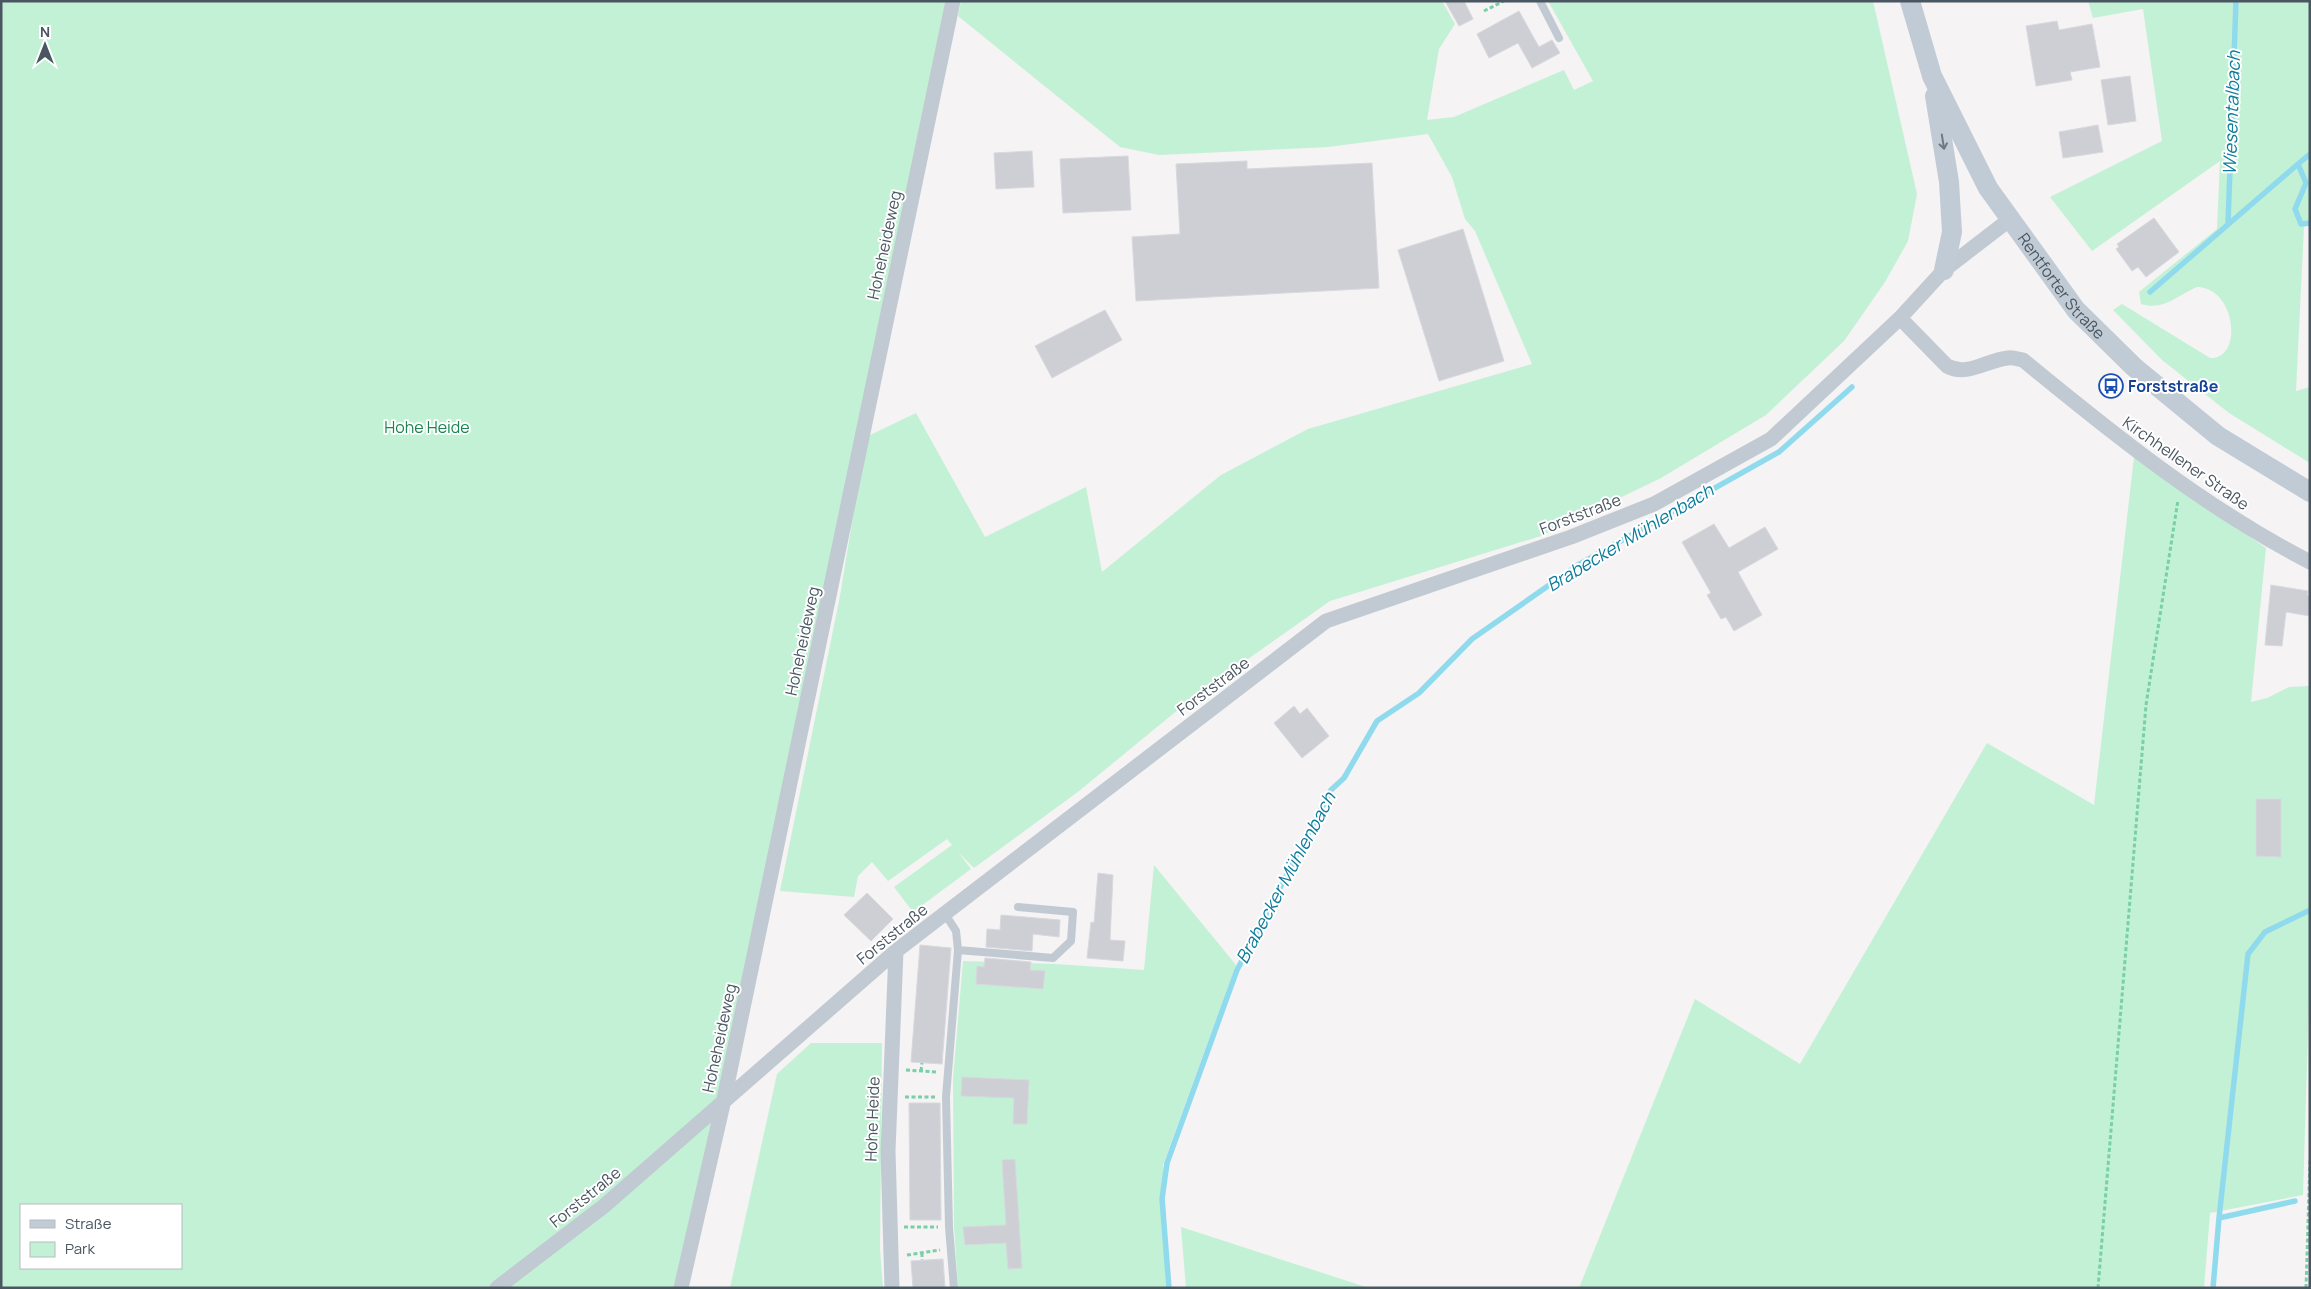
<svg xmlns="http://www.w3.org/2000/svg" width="2311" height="1289" font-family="Manrope,sans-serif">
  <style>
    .green { fill: #c3f1d5; fill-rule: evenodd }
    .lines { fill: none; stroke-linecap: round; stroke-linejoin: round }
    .stream { stroke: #90daee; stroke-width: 5.5 }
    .building { fill: #cdcfd5; stroke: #d7d9de }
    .path { stroke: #7ad0a6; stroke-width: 3; stroke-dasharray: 4 2.5; stroke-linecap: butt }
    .lane { stroke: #c1cad2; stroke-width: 8 }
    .street { stroke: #c1cad2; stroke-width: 15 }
    .secondary { stroke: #c1cbd6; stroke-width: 20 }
    .oneway { stroke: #6e7984 }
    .labels { text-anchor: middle; stroke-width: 4; stroke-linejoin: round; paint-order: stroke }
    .street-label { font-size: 16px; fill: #4a5661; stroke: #fff }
    .transit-label { font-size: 16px; font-weight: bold; fill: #164399; stroke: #fff; text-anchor: start }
    .park-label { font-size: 16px; fill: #17864f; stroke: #fff }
    .water-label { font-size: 18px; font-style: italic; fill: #0c7c9b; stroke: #fff }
  </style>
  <rect width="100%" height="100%" fill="#f5f3f3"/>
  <path class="green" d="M1,1h946l-265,1287h-681zM21,1205h160v63h-160z
    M961,1h481l13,23 -16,25 -12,71 27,-3 110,-47 10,20 19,-9 -45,-80h325l44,193 -9,47 -23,41 -41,59 -78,74 -105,63 -120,58 -211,65 -140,99 -111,91 -105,77 -16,-16 13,17 -58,43 -19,-25 58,-42 -5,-6 -59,42 -16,-19 -14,14 -4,21 -74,-6 60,-295 26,-159 50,-24 69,124 101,-50 16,85 119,-97 87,-46 224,-65 -57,-133 -10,-12 -13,-42 -24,-43 -100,13 -169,8 -39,-8 -162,-131z
    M2088,1h222v222l-6,4 -8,164 14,-4v76l-81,-50 -67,-53 -49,-50 9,-6 88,54c33,2 27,-70 -13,-71 -19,8 -33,24 -56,17l-2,-12 78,-63 3,-68 -128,90 -42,-54 112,-56 -19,-132 -50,9z
    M2134,457l132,91 -15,154 16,-4 22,-11 21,-1v279l-7,230 -93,18 -6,75h-625l116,-289 105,65 187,-321 107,62z
    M1154,865l82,100 -73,200 7,123h-212l-4,-63 -1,-146 10,-118 92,3 89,6z
    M811,1043h71l-2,206 3,39h-153l47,-214z
    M1181,1227l188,61h-183z"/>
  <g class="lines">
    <path class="stream" d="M2298,164l12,-10
      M2228,224l8,-223
      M2150,292l148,-128 8,19 -11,26 6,15 9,-1
      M2219,1218l29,-264 17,-22 43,-21
      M1169,1288l-7,-89 5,-36 70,-193 94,-180 13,-12 33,-57 42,-28 53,-54 106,-74 201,-113 73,-65
      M2213,1288l6,-70 76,-17"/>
  </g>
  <path class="building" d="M1445,1h19l9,18 -14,7z
    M1519,11l20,36 13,-7 8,13 -28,15 -14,-25 -29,15 -12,-24z
    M2057,21l2,9 33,-6 8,43 -30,5 2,8 -36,6 -10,-60z
    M2130,76l6,45 -28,4 -7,-45z
    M2098,125l5,27 -40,6 -4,-26z
    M1032,151l2,36 -38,2 -2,-36z
    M1128,156l3,54 -68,3 -3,-54z
    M1247,161v8l125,-6 7,125 -243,13 -4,-64 48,-3 -4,-70z
    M2154,218l25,34 -33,25 -8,-10 -6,4 -16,-22 3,-2 -2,-3z
    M1463,229l41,132 -65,20 -41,-131z
    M1105,310l17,30 -70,38 -17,-32z
    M1714,524l15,24 36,-21 13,22 -40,23 24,43 -28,16 -8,-14 -5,2 -14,-24 4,-2 -29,-51z
    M2271,585l37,6 -1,4 3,1v20l-24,-4 -4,34 -17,-1z
    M1294,706l6,8 7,-6 22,28 -27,22 -28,-35z
    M2256,799h25v58l-25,-1z
    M1098,873l15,2 -3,65 15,1 -2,20 -36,-3 4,-36 3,1z
    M867,893l26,26 -22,22 -27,-26z
    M1001,915l59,5 -1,17 -26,-3 -1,17 -46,-4 1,-18 13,1z
    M920,945l31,3 -9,116 -31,-2z
    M985,958l46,4 -1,8 15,1 -2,18 -67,-5 1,-18 7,1z
    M962,1077l67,3 -2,44h-14l1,-26 -53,-2z
    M909,1103h31l1,117h-31z
    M1015,1159l7,109 -14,1 -2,-26 -41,2 -2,-18 43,-2 -4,-65z
    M943,1259l2,29h-32l-2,-27z"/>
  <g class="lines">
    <path class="path" d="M1484,11l20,-10
      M906,1070l31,2
      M921,1071l1,-8
      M905,1097h31
      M904,1227h34
      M922,1253v7
      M907,1255l33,-5
      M2098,1288l48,-583 32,-205
      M2306,1288l4,-129"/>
    <path class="lane" d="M1540,1l19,37
      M945,914l11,17 2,19 -12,147 3,130 5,61
      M958,950l95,8 18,-17 2,-29 -55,-5"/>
    <path class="street" d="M1900,318l47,48c21,11 39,-6 61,-8 4,-1 10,1 15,2 90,74 182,148 287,202
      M497,1288l107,-82 292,-255 430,-330 245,-84 83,-33 117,-65 129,-121 44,-48 65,-50
      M681,1288l42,-184 230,-1103
      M892,1288l-4,-137 8,-200"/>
    <g class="secondary">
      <path id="s1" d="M1910,1l22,75 56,112 88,122 58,57 84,69 92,56"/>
      <path d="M1935,96l14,86 3,50 -8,38"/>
    </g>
  </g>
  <defs><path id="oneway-shaft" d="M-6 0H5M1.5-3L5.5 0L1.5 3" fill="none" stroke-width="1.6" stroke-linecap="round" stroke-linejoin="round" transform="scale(1.25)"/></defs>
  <use class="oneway" href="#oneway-shaft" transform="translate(1943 142) rotate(81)"/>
  <defs>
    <g id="bus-ring" transform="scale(1.25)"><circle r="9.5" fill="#fff" stroke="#1a4fb4" stroke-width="1.5"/><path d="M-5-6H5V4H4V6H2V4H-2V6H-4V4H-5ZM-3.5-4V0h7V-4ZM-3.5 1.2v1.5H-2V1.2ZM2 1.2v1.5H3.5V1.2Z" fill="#1a4fb4"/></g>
  </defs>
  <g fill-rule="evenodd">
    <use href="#bus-ring" x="2111" y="386"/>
  </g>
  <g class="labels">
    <g class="street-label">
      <text transform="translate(884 245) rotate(-78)" y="6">Hoheheideweg</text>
      <text dy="6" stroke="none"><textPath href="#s1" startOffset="326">Rentforter Straße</textPath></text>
      <text transform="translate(2186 463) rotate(35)" y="6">Kirchhellener Straße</text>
      <text transform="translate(1580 514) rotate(-21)" y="6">Forststraße</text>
      <text transform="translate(802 641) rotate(-78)" y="6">Hoheheideweg</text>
      <text transform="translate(1213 686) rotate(-37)" y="6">Forststraße</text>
      <text transform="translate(892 934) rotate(-39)" y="6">Forststraße</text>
      <text transform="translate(719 1038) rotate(-78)" y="6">Hoheheideweg</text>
      <text transform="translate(872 1119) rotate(-88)" y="6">Hohe Heide</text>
      <text transform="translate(585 1197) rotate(-39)" y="6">Forststraße</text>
    </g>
    <g class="transit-label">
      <text x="2128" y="392">Forststraße</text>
    </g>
    <g class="park-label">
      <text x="427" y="433">Hohe Heide</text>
    </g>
    <g class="water-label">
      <text transform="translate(2232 113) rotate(-88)" y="6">Wiesentalbach</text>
      <text transform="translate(1630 538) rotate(-31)" y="6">Brabecker Mühlenbach</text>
      <text transform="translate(1286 878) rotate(-62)" y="6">Brabecker Mühlenbach</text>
    </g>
  </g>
  <rect width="2311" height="1289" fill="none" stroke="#4a5661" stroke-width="5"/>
  <rect x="20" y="1204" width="162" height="65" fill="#ffffff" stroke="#b7bbc0"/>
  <rect x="30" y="1220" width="25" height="8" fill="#c1cbd6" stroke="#b7bbc0"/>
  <text x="65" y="1229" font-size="15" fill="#4a5661">Straße</text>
  <rect x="30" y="1242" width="25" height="15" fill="#c3f1d5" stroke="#b7bbc0"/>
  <text x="65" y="1254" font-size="15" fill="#4a5661">Park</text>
  <g transform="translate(45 45)" stroke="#ffffff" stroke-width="4" paint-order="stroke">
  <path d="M0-4L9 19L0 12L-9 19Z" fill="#4a5661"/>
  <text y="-8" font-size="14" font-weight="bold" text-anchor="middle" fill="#4a5661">N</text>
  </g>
</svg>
